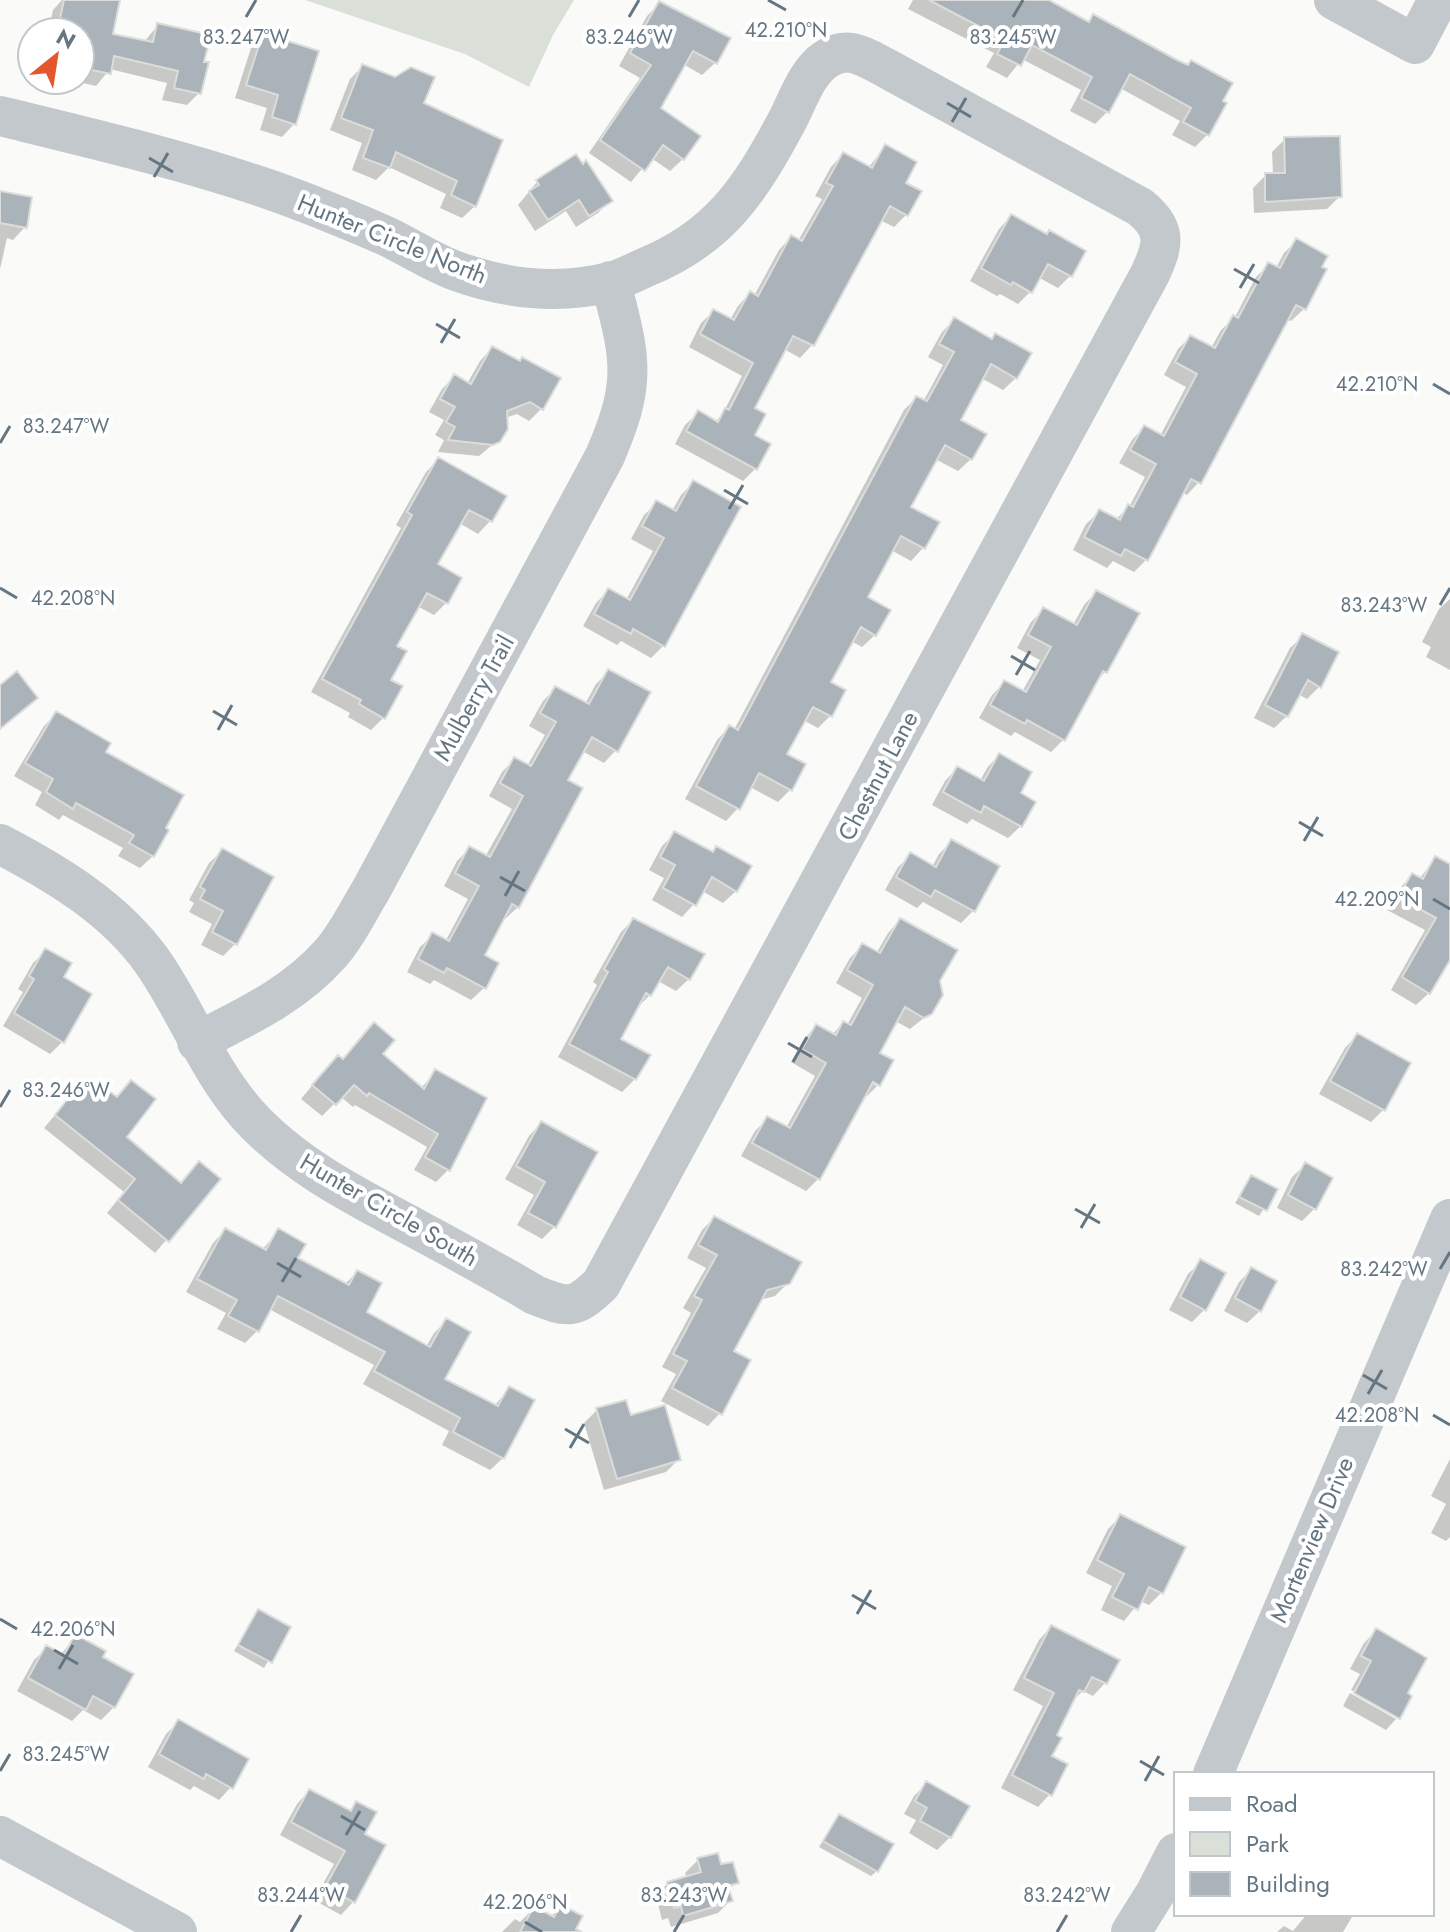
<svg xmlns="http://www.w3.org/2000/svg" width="1450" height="1932" font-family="Jost,sans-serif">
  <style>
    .green { fill: #dadfd7 }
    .shadow { fill: #0003 }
    .building { fill: #aab3b9; stroke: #dcdcda; stroke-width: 2 }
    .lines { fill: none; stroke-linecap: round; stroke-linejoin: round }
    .minor { stroke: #c3c8cc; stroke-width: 40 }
    .ticks { fill: none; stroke: #657683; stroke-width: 3 }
    .labels { text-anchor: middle; stroke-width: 8; stroke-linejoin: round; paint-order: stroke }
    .street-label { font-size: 24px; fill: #657683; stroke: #fff }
    .ticks-label { font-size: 20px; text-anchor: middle; fill: #657683; stroke: #fff; stroke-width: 8; stroke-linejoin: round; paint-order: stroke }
  </style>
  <rect width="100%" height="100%" fill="#fafaf8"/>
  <path class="green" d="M305,0h269l-21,35 -24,52 -64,-33z"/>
  <path class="shadow" d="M62,0h56l-7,35 33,7 14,-17 44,38 -3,30 -12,12 -25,-5 5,-17 -57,-14 -14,17 -26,-6h10v-48h-32l5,-22z
    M913,0h132l41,23 8,-7 82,46 31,73 -12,12 -23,-12 8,-14 -60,-33 -13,24 -12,12 -25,-13 11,-21 -59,-31 -15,19 -21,-11 8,-14 -86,-44z
    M659,4l56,59 -13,12 -19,-11 -25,45 25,50 -13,12 -19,-13 -20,24 -42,-29 51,-75 -21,-12 28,-50z
    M263,35l31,89 -12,13 -22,-7 7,-22 -32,-10 16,-50z
    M362,67l59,37 54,102 -13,12 -22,-10 6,-14 -57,-27 -13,13 -24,-10 10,-27 -32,-13 20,-51z
    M1285,139l55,57 -13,13 -73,4 -1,-25 13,-13h7l-1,-23z
    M886,146l17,37 3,32 -12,12 -14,-7 -68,125 -12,13 -16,-9 -32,59 3,61 -12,12 -68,-37 10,-19 13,-12 17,9 7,-7 20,-39 -53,-29 12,-24 13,-12 16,9 8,-14 12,-13 4,3 25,-46 12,-13 7,4 24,-42 -7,-3 16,-29 12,-13 25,14z
    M576,156l34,45 -12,12 -22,14 -10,-16 -31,20 -17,-26 19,-23z
    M0,193l25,34 -12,13 -6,-2 -7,31z
    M1011,216l59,60 -12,12 -20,-11 -7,14 -13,13 -18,-10 -3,2 -27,-15 29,-52z
    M1296,241l8,68 -13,12 -4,-2 -88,163 -12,13 -5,-3 -35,67 -13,13 -21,-11 -6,7 -34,-18 13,-26 13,-12 16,8 14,-13 16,-30 -26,-14 13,-23 12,-13 16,9 26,-49 -22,-12 14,-26 12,-12 21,11 10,-18 14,-13 21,-40 13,-12 7,3 8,-15z
    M954,320l62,58 -13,12 -22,-12 -23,43 13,38 -13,12 -23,-12 -27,48 29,16 -14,25 -12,13 -20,-11 -26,48 10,37 -13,12 -11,-6 -22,42 1,33 -12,12 -15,-8 -18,35 5,35 -12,12 -28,-15 -12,21 -12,13 -41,-22 32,-59 12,-13 5,3 170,-320 12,-12 7,4 20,-37 -15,-8 14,-25z
    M492,348l50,60 -13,13 -12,-7 -12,4 -7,22 -19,16 -41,-4 6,-12 -9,-5 9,-15 -15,-8 13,-23 12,-12 13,7 13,-23z
    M439,459l65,38 -14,24 -12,13 -19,-11 -24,42 11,38 -12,12 -17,-9 -22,40 -12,72 -12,12 -23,-13 2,-4 -39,-21 90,-164 -5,-3 30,-53z
    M693,483l-30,163 -12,12 -30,-17 -4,4 -34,-19 13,-23 12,-12 18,9 27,-49 -22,-12 13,-24 13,-12 15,8 9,-16z
    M1096,592l9,80 -11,11 -31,57 -12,12 -36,-20 -4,4 -32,-18 13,-23 13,-13 17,10 18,-32 -23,-12 14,-26 13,-13 29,16 11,-20z
    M1450,599v71l-24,-13 5,-10 -9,-5 17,-33z
    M1303,636l16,51 -12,12 -9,-5 -11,22 -13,12 -20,-10 36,-70z
    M609,671l7,79 -12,13 -22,-12 -16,30 -48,126 -13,12 -3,-1 -20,38 15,8 -13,24 -13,12 -37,-20 -4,4 -23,-12 13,-25 13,-12 12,7 23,-43 -24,-13 13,-25 12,-12 16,8 27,-48 -23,-13 13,-24 13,-13 12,7 18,-31 -16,-9 14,-25 12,-12 30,15 11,-20z
    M57,713l46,40 60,76 -10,27 -13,12 -22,-12 5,-8 -60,-33 -4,5 -24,-15 7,-13 -28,-16 30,-50z
    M999,755l19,39 3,32 -13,12 -36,-19 -5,5 -35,-19 13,-24 12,-13 23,13 7,-13z
    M675,833l61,58 -13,12 -21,-12 -8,13 -12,13 -30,-17 12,-22 -15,-8 13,-24z
    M952,841l46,26 -25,44 -12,12 -38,-21 -6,6 -32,-18 13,-23 13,-12 21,12 7,-13z
    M222,851l13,93 -12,12 -22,-11 11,-21 -23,-12 5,-9 -5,-3 20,-37z
    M1436,858l14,8v90l-21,37 -13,12 -25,-15 34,-60 -38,-20 13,-22 12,-13 7,4z
    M633,920l56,59 -13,12 -18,-10 -8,14 -13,13 -19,31 17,40 -13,13 -64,-35 39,-72 -4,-3 28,-50z
    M900,920l38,60 -8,33 -20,16 -15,-8 -17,32 1,31 -1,-2 -14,-3 13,7 -11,11 -2,-2 -45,83 -13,13 -65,-35 14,-25 13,-13 18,10 29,-52 -24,-14 13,-23 12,-13 16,9 11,-12 4,2 15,-27 -26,-15 14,-25 12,-12 14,8 12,-21z
    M46,951l17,90 -13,13 -47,-28 20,-34 -5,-3 15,-26z
    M1357,1035l26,75 -12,12 -52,-28 26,-46z
    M380,1054l41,34 15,-16 13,97 -13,13 -22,-12 13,-23 -72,-42 -2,2 -12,-10 -19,19 -21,-17 24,-29 17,-9z
    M82,1083l9,8 25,8 8,38 56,47 39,-5 -64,74 -48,-40 17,-21 -80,-64z
    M541,1123l14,103 -13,13 -25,-14 17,-30 -29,-16 24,-43z
    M1305,1165l9,44 -12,12 -25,-13 15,-31z
    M1251,1177l25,13 -17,26 -24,-13z
    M714,1218l74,65 -13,13 -15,4 -29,52 -11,61 -12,13 -47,-25 15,-27 -14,-7 29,-54 -8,-5 23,-40 -19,-10 15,-28z
    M225,1230l37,20 16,-19 17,28 49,26 13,-13 7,40 62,35 8,-14 13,-13 -4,60 51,26 15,-17 -6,69 -13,12 -48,-25 7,-14 -86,-47 11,-19 -105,-56 -12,22 -12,12 -28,-14 9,-16 -40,-21 27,-49z
    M1201,1262l3,48 -12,12 -23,-12 19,-36z
    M1251,1270l9,41 -13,12 -23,-12 15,-29z
    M597,1410l33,8 49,41 -13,13 -62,18 -20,-67z
    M1450,1459v78l-4,4 -15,-8 15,-29 -15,-8z
    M1120,1517l41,76 -12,12 -9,-4 -16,20 -23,-11 11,-24 -26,-13 22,-44z
    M259,1611l29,17 -24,40 -30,-17z
    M1051,1627l54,56 -12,13 -10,-5 -12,11 -16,34 -5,21v37l-12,13 -37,-19 42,-82 -30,-16 26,-50z
    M1377,1630l28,64 -8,25v-4l-46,-25 9,-16 -10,-5 14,-26z
    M76,1637l24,21 14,49 -13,13 -18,-10 -11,11 -55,-30 17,-31 13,-12 13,7z
    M1350,1693l46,26 -10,11 -43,-24z
    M178,1722l53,65 -12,13 -25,-14 -4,4 -42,-23 18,-33z
    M926,1784l24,53 -13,13 -28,-17 7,-13 -12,-6 10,-18z
    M309,1791l39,21 8,-8 7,30 21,12 -31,56 -12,13 -27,-15 20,-36 -54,-29 17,-31z
    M839,1816l38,55 -6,5 -52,-29z
    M698,1860l22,7 17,15 -10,9 3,10 -12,12 -47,14 -3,-9 -6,2 -6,-24 12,-13 19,-5 -2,-5z
    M561,1907l13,22 6,3h-78l13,-13 5,3 14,-14 16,9z
    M1307,1914h39l6,3 -9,15h-66l7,-6 9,5z"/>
  <path class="building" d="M64,0h56l-7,34 40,8 4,-19 54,12 -7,27h5l-8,32 -27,-6 4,-17 -64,-15 -3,18 -29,-6 5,-27 -7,-1v-8h-23z
    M929,0h120l40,22 4,-8 84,46 11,5 3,-5 42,23 -10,18 4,2 -18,33 -26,-14 8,-14 -61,-34 -21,39 -28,-15 11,-21 -60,-32 -11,21 -24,-12 8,-14z
    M659,1l72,37 -14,26 -24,-13 -32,57 40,28 -17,24 -21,-15 -18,26 -45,-31 51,-75 -21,-12z
    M263,33l56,18 -23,74 -24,-8 6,-22 -32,-10z
    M362,64l33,13 16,-10 24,10 -11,26 79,37 -27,67 -25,-12 6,-14 -61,-29 -6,16 -27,-10 10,-28 -32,-12z
    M1340,136l2,61 -77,5v-29h20l-1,-36z
    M885,144l32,18 -11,21 16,8 -14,25 -18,-10 -76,140 -21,-10 -38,72 11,6 -11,21 16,9 -14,26 -71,-39 12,-21 20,12 7,-14 4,2 24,-47 -53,-29 13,-25 21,11 16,-29 8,5 33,-61 11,6 31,-55 -7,-3 17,-31 29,16z
    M576,154l7,10 3,-4 27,41 -24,15 -10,-16 -31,20 -19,-29 10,-6 -3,-5z
    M0,191l32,6 -5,31 -27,-5z
    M1011,214l36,20 2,-4 37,21 -14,26 -24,-13 -16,29 -19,-11 -2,3 -30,-17z
    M1296,238l32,18 -6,11 5,2 -21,41 -10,-5 -95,179 -10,-5 -43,82 -23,-12 -4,7 -37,-19 15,-28 21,11 8,-16 5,3 23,-43 -26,-14 14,-25 20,11 33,-62 -22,-12 15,-27 25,13 18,-33 5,3 30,-56 12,6z
    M954,317l38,22 3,-6 37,20 -15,26 -26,-15 -30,56 26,14 -15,26 -27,-15 -34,62 29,15 -15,27 -24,-13 -33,61 23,13 -15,26 -15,-9 -30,55 15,8 -14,27 -19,-10 -26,47 19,10 -14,27 -33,-18 -19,37 -44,-24 33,-61 9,5 178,-334 11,5 27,-49 -15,-8z
    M492,346l28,15 2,-4 39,21 -18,32 -13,-8 -23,9 1,18 -8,13 -7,3 -45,-5 7,-13 -9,-5 9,-15 -15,-8 14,-25 17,10z
    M438,457l69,39 -15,26 -23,-12 -31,54 24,14 -14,26 -21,-11 -30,53 10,5 -16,29 12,6 -18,33 -26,-15 2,-4 -39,-21 90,-164 -5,-3z
    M693,480l48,27 -76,140 -32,-18 -2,5 -37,-20 14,-26 22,12 34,-62 -22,-12 14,-26 20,11z
    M1096,590l44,23 -33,60 -4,-2 -38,70 -38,-21 -2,4 -35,-19 14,-25 22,12 25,-45 -23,-12 15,-28 34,18z
    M1302,633l37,19 -18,36 -13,-8 -20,37 -23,-12z
    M608,669l43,23 -33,60 -26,-15 -24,43 15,8 -64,120 -7,-4 -27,51 14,8 -13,26 -39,-21 -3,5 -26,-14 14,-27 17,9 30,-55 -24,-13 14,-27 21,11 33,-61 -23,-13 14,-26 17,9 25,-44 -16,-9 15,-27 34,18z
    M17,671l21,27 -38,31v-44z
    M56,711l55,32 -5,9 78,43 -18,33 3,2 -15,27 -25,-14 5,-8 -58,-32 -3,6 -27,-17 7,-13 -28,-16z
    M999,753l33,19 -11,21 15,9 -14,25 -38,-21 -3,7 -38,-21 14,-26 27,15z
    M674,831l39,21 3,-6 36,20 -15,26 -25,-15 -16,29 -33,-18 12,-23 -15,-8z
    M951,839l49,27 -25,46 -40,-22 -4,7 -35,-20 14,-25 26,15z
    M222,848l52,29 -37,68 -25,-13 11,-21 -23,-12 5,-9 -5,-3z
    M1435,856l15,8v96l-20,34 -28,-17 34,-59 -38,-21 14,-24 11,6z
    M633,918l72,36 -15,26 -22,-13 -17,29 -5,-3 -25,46 30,16 -15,25 -67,-36 39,-72 -4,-3z
    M900,918l58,32 -18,31 3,14 -11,19 -8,4 -19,-11 -25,46 14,7 -14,26 -7,-4 -53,98 -68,-37 15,-27 23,12 36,-65 -24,-14 14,-25 20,11 7,-14 8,4 22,-40 -26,-15 15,-27 18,10z
    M45,948l27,15 -8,14 28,17 -28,49 -50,-30 20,-34 -5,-3z
    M374,1022l21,18 -12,14 41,35 11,-20 52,29 -37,73 -25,-14 13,-23 -69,-41 -2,3 -13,-11 -18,20 -24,-20 26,-30 5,4z
    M1357,1033l54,30 -26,48 -55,-30z
    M131,1080l25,19 -29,38 54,46 18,-22 22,18 -52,63 -51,-42 17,-21 -80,-64 27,-34 10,7 5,-6 20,15z
    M541,1121l57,31 -42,76 -28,-15 17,-31 -29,-16z
    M1305,1162l28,16 -17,32 -28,-15z
    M1251,1175l27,14 -11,22 -28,-14z
    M714,1216l88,46 -12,22 -23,6 -33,61 17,9 -29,55 -50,-27 15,-27 -14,-7 29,-54 -8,-4 23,-41 -19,-10z
    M225,1228l41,22 12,-22 28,16 -8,14 51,27 8,-15 25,13 -15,29 63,35 16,-29 25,14 -26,47 53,27 11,-20 26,14 -31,59 -51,-27 7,-14 -86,-47 11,-19 -107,-56 -19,36 -31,-16 9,-16 -40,-21z
    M1200,1259l26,14 -20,38 -26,-14z
    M1251,1267l26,14 -16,31 -26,-14z
    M626,1400l5,15 34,-10 16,55 -64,19 -21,-71z
    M1120,1514l66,33 -23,47 -14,-7 -11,23 -26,-13 12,-23 -27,-14z
    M258,1609l33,18 -19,36 -34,-18z
    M1051,1625l69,35 -13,24 -15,-7 -8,15 -5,-2 -22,45 5,3 -10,18 16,8 -16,32 -40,-21 42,-82 -30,-15z
    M1376,1628l51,30 -19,35 4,3 -12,23 -46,-26 17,-32 -10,-5z
    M75,1634l31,17 -3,6 31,17 -19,34 -22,-12 -7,14 -58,-32 18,-33 18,10z
    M178,1719l71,40 -16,30 -27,-15 -2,5 -45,-25z
    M926,1781l44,25 -19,32 -31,-17 7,-13 -12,-7z
    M309,1789l42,22 5,-10 21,11 -12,22 21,11 -31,58 -30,-16 20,-36 -54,-29z
    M839,1814l55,30 -16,28 -55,-31z
    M718,1853l3,11 12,-2 6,21 -11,3 5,15 -50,15 -2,-10 -7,2 -7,-26 34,-10 -4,-14z
    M560,1904l23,12 -7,13 6,3h-62l14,-26 20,11z"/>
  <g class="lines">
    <path class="minor" d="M1334,0l81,44 23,-44
      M0,116c90,22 180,43 268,73 40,14 79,30 118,47 23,11 46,26 70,35 50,18 102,24 154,11 12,-3 23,-9 34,-14 75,-30 106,-78 143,-147 10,-19 20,-49 38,-61 22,-16 40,-3 61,8l254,139c27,22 24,37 10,67l-549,1010c-27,26 -33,24 -66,11 -40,-24 -81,-46 -122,-68 -58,-31 -120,-62 -165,-112 -41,-46 -61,-104 -96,-154 -38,-53 -95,-87 -152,-117
      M197,1042c50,-26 96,-46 134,-89 16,-18 27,-42 40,-63l234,-434c13,-31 25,-61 22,-96 -1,-26 -11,-53 -16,-79
      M1213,1774l237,-555
      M0,1836l177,96
      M1131,1932l25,-40 20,-39"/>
  </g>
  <path class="ticks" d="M768,0l18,10M246,17l10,-17M629,17l10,-17M1013,17l10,-17M947,103l24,14M952,122l14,-24M149,158l24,14M154,177l14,-24M1234,269l25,14M1240,288l14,-24M436,324l24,14M441,343l14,-24M1433,384l17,10M0,443l10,-17M724,490l24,14M729,509l14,-24M0,588l17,10M1440,605l10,-17M1011,656l24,14M1016,675l14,-24M213,711l24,14M218,730l14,-25M1299,822l24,14M1304,841l14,-24M500,877l25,14M505,896l14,-25M1433,899l17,10M788,1043l24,14M793,1062l14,-25M0,1107l10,-17M1075,1209l25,14M1081,1228l14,-24M277,1263l24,14M1440,1269l10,-17M282,1282l14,-24M1363,1375l24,14M1368,1394l14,-24M1433,1415l17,10M565,1429l24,14M570,1448l14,-24M852,1595l24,14M857,1614l14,-24M0,1619l17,10M54,1650l24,14M59,1669l14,-24M1140,1761l24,14M0,1771l10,-17M1145,1781l14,-25M341,1816l24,14M346,1835l14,-24M525,1922l17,10M291,1932l10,-17M674,1932l10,-17M1057,1932l10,-17"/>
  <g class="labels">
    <g class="street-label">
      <text transform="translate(392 239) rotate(22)" y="8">Hunter Circle North</text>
      <text transform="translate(474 698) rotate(-61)" y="8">Mulberry Trail</text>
      <text transform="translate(878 776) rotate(-62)" y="8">Chestnut Lane</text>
      <text transform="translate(389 1210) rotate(30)" y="8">Hunter Circle South</text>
      <text transform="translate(1312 1540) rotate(-67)" y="8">Mortenview Drive</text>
    </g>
  </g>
  <g class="ticks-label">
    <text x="786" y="37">42.210°N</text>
    <text x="246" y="44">83.247°W</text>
    <text x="629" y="44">83.246°W</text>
    <text x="1013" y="44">83.245°W</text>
    <text x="1377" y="391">42.210°N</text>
    <text x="66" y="433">83.247°W</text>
    <text x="73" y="605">42.208°N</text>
    <text x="1384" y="612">83.243°W</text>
    <text x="1377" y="906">42.209°N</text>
    <text x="66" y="1097">83.246°W</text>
    <text x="1384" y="1276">83.242°W</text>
    <text x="1377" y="1422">42.208°N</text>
    <text x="73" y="1636">42.206°N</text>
    <text x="66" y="1761">83.245°W</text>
    <text x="301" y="1902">83.244°W</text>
    <text x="684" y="1902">83.243°W</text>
    <text x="1067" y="1902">83.242°W</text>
    <text x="525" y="1909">42.206°N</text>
  </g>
  <rect x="1174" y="1772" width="260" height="144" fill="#ffffff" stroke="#c1c8cd" stroke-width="2"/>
  <rect x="1190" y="1798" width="40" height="12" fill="#c3c8cc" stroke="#c1c8cd" stroke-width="2"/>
  <text x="1246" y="1812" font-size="24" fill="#657683">Road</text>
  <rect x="1190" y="1832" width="40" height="24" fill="#dadfd7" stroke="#c1c8cd" stroke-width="2"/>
  <text x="1246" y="1852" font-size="24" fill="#657683">Park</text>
  <rect x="1190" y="1872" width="40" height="24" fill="#aab3b9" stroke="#c1c8cd" stroke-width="2"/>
  <text x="1246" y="1892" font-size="24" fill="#657683">Building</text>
  <g transform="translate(56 56) rotate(30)"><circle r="38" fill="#ffffff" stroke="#c1c8cd" stroke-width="2"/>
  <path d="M0-6L14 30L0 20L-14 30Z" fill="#e4572e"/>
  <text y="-12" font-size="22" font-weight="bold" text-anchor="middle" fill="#657683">N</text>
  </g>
</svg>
